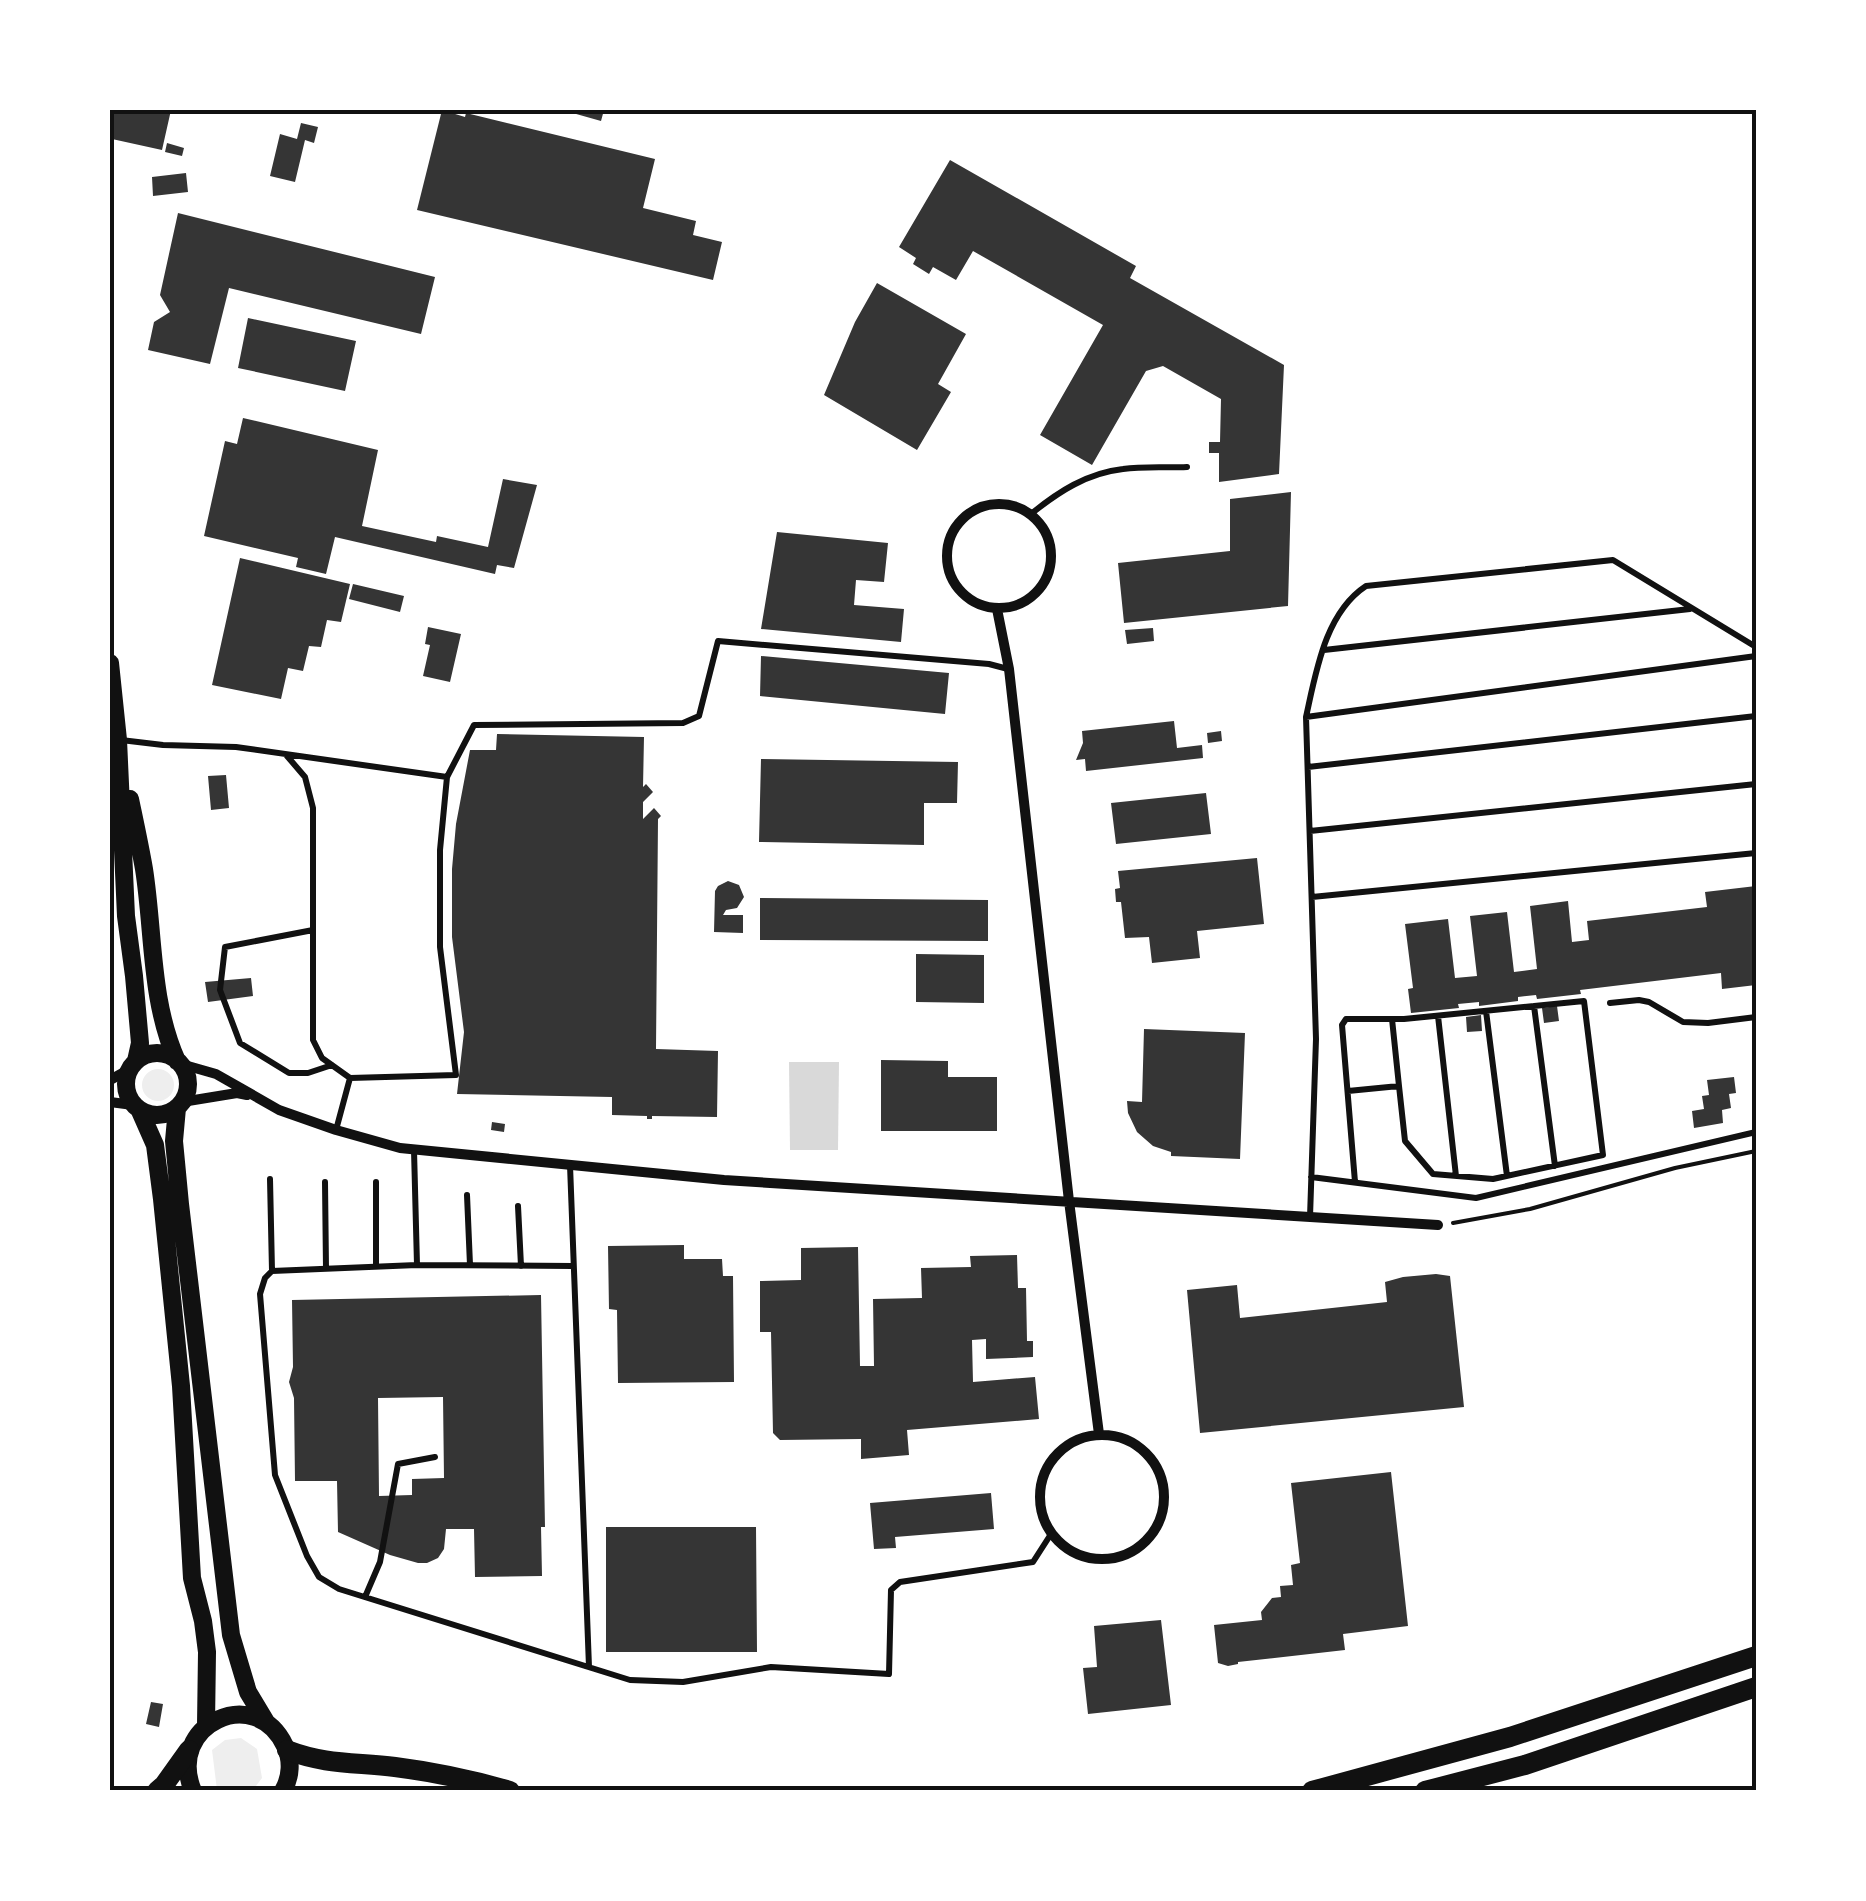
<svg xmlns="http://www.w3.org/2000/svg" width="1866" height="1901" font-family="'Exo 2',sans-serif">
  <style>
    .green { fill: #eee }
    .water { fill: #d9d9d9 }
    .building { fill: #353535; fill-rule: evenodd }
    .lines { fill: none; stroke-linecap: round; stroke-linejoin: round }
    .path { stroke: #111; stroke-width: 4 }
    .service { stroke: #111; stroke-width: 6 }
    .minor { stroke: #111; stroke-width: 10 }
    .primary { stroke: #111; stroke-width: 18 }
    .trunk { stroke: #111; stroke-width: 20 }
    .neatline { fill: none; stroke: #111; stroke-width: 4 }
  </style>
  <rect width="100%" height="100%" fill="#fff"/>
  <path class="green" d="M142 1085a16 16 0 1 1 32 0a16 16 0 1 1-32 0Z
    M241,1738l16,11 5,29 -10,13 -35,-1 -5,-40 13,-10z"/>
  <path class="water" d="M789,1062h50l-1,88h-48z"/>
  <path class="building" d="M110,110h61l-9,40 -50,-11z
    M442,110l23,7 1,-4 189,46 -12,49 53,13 -3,14 29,7 -9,38 -296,-70z
    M562,110h42l-3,11z
    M301,123l17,4 -4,16 -9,-3 -10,42 -25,-6 10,-42 17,5z
    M167,143l17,5 -2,8 -17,-4z
    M950,160l186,106 -6,12 154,87 -5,109 -60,8v-29h-10v-11h11l1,-43 -58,-33 -17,5 -54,94 -52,-30 63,-110 -130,-74 -17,29 -23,-13 -4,7 -16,-10 3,-6 -17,-11z
    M186,173l2,19 -35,4 -1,-19z
    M178,213l257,64 -14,57 -192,-46 -19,76 -62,-14 6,-28 16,-10 -10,-17z
    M877,283l89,51 -28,50 13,8 -34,58 -93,-55 31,-73z
    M248,318l108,23 -11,50 -107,-23z
    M243,418l135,32 -16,76 74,16 1,-6 51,11 15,-68 34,6 -23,83 -17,-3 -2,9 -160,-37 -9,37 -30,-7 2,-9 -94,-22 21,-95 12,3z
    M1291,492l-3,114 -164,17 -6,-60 112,-12v-52z
    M777,532l111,11 -4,39 -28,-2 -2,25 50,4 -3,33 -140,-13z
    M240,558l110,26 -9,38 -14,-2 -6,27 -12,-1 -6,25 -15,-3 -7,31 -69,-14z
    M353,584l51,12 -4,16 -51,-13z
    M428,627l33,7 -11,48 -27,-6 7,-31 -5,-1z
    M1153,628l1,13 -27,3 -2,-14z
    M761,656l188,17 -4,41 -185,-18z
    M1174,721l3,27 25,-3 1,13 -117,13 -1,-12 -9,1 7,-17 -1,-12z
    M1221,731l1,10 -14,2 -1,-10z
    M497,734l147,3 -1,50 3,-3 7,8 -10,10v17l11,-11 7,8 -3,3 -2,230 62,2 -1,66 -65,-1v3h-5v-3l-35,-1v-18l-155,-3 7,-62 -12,-95v-68l4,-45 14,-74h26z
    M761,759l197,3 -1,41h-33v42l-165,-3z
    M226,775l3,33 -18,2 -3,-34z
    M1206,793l5,41 -95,10 -5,-41z
    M1257,858l7,66 -67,7 3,27 -48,5 -3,-26 -24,1 -4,-36h-5l-1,-13 5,-1 -2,-17z
    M728,881l11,4 5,12 -7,11 -11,2 -3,5h20v18l-29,-1 1,-41 3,-5z
    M1756,886v99l-34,4 -1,-16 -141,17 1,4 -44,5 -1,-4 -18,2v4l-39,5v-4l-21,2 1,4 -48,5 -3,-24 5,-1 -8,-64 43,-5 7,59 22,-2 -7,-60 37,-4 7,60 23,-3 -7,-63 38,-5 4,41 17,-2 -2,-19 120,-14 -2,-15z
    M760,898l228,2v41l-228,-1z
    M916,954l68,1v48l-68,-1z
    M251,978l2,18 -45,6 -3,-20z
    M1557,1006l2,15 -15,2 -2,-15z
    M1481,1015l1,16 -15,1 -1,-15z
    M1144,1029l101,4 -5,126 -69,-3v-4l-18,-6 -16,-14 -9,-19 -1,-12 15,1z
    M881,1060l67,1v16h49v54h-116z
    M1734,1077l2,16 -7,1 2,14 -9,2 1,13 -29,5 -2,-17 12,-2 -2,-13 7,-1 -2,-15z
    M492,1122l13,2 -1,8 -13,-2z
    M684,1245v14h38l1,17h10l1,106 -116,1 -1,-73 -8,-1 -1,-63z
    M858,1247l2,119h14l-1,-67 49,-1 -1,-30 50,-1 -1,-11 47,-1 1,33h8l1,53h6v16l-47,2v-20l-14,1 1,42 62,-5 4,42 -132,11 2,25 -48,4v-20l-81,1 -7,-7 -2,-101h-11v-51l41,-1v-32z
    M1436,1274l14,2 14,131 -264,26 -13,-143 50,-5 3,33 147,-16 -2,-20 18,-5z
    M541,1295l4,232h-4l1,49 -67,1 -1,-48h-28l-2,20 -6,9 -11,5h-9l-28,-8 -52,-23 -1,-51h-42l-1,-83 -5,-16 4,-15 -1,-67zM443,1397l1,81 -32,1v16l-33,1 -1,-98z
    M1391,1472l17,154 -65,8 2,16 -107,12v2l-10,2 -10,-3 -4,-38 48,-5 -1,-8 11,-14 9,-1 -1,-11 13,-1 -2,-20 9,-2 -9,-80z
    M991,1493l3,36 -99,8 1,11 -22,1 -4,-46z
    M606,1527h150l1,125h-151z
    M1161,1620l10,85 -83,9 -5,-46 14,-1 -3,-41z
    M151,1702l12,2 -4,23 -13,-3z"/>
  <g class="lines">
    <path class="path" d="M1453,1223l77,-14 145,-41 81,-17"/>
    <path class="service" d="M1031,514c27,-22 56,-41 92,-45 21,-3 43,-1 64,-2
      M1324,650l366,-41
      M1306,717l450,-61
      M121,740l42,5 73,2 211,30 27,-52 209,-2 16,-7 19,-75 271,23 19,5
      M287,756l18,21 8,31v232l9,18 28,20 -14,52
      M1308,767l448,-51
      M1310,831l446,-47
      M1312,897l444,-44
      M313,930l-88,17 -5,43 20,53 49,30h19l24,-8
      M1610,1003l29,-3 10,2 34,20 25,1 48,-6
      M1534,1006l21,160
      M1486,1011l21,165
      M1438,1016l18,160
      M1392,1019l7,67
      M350,1078l106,-3 -16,-128v-97l7,-73
      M1348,1091l51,-5 6,55 28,33 60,5 110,-24 -19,-154 -180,18h-58l-4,6 13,157
      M414,1150l3,115 156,1
      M570,1165l19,502
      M1311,1177l165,21 280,-66
      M270,1179l2,92
      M325,1182l1,87
      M376,1182v84
      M467,1195l3,70
      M518,1206l3,60
      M1310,1217l6,-178 -10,-322c10,-45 19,-104 60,-131l247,-26 143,87
      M417,1265l-145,6 -7,7 -5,16 15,181 32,81 12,21 20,12 291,91 53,2 88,-15 118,7 2,-84 9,-8 133,-20 18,-28
      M365,1597l15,-35 18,-98 37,-7"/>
    <path class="minor" d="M947 556a52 52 0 1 1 104 0a52 52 0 1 1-104 0Z
      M997,609l12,60 60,532 30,233
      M181,1064l35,10 63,36 57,20 64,18 324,32 714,45
      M110,1080l20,-11
      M110,1102l23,3
      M182,1102l55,-9 10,2
      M1040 1497a62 62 0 1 1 124 0a62 62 0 1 1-124 0Z"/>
    <path class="primary" d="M110,663l8,77 8,176 8,60 6,67 -4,18
      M130,799c5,24 10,47 14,70 10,64 6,132 33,192
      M126 1084a31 31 0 1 1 62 0a31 31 0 1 1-62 0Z
      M177,1108l-3,33 6,63 51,431 17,57 18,30
      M140,1111l15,34 7,54 19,187 11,192 11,43 4,31 -1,73
      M193,1791c-28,-67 63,-108 92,-45 7,14 6,31 -2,45"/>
    <path class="trunk" d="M287,1750c39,15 69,12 108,17 39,5 77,13 115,24
      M157,1791l7,-6 25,-35
      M1312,1791l198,-54 246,-81
      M1425,1791l100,-26 231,-78"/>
  </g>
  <rect width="1866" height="1901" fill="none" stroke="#ffffff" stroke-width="225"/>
  <rect x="112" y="112" width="1642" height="1676" class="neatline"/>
</svg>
